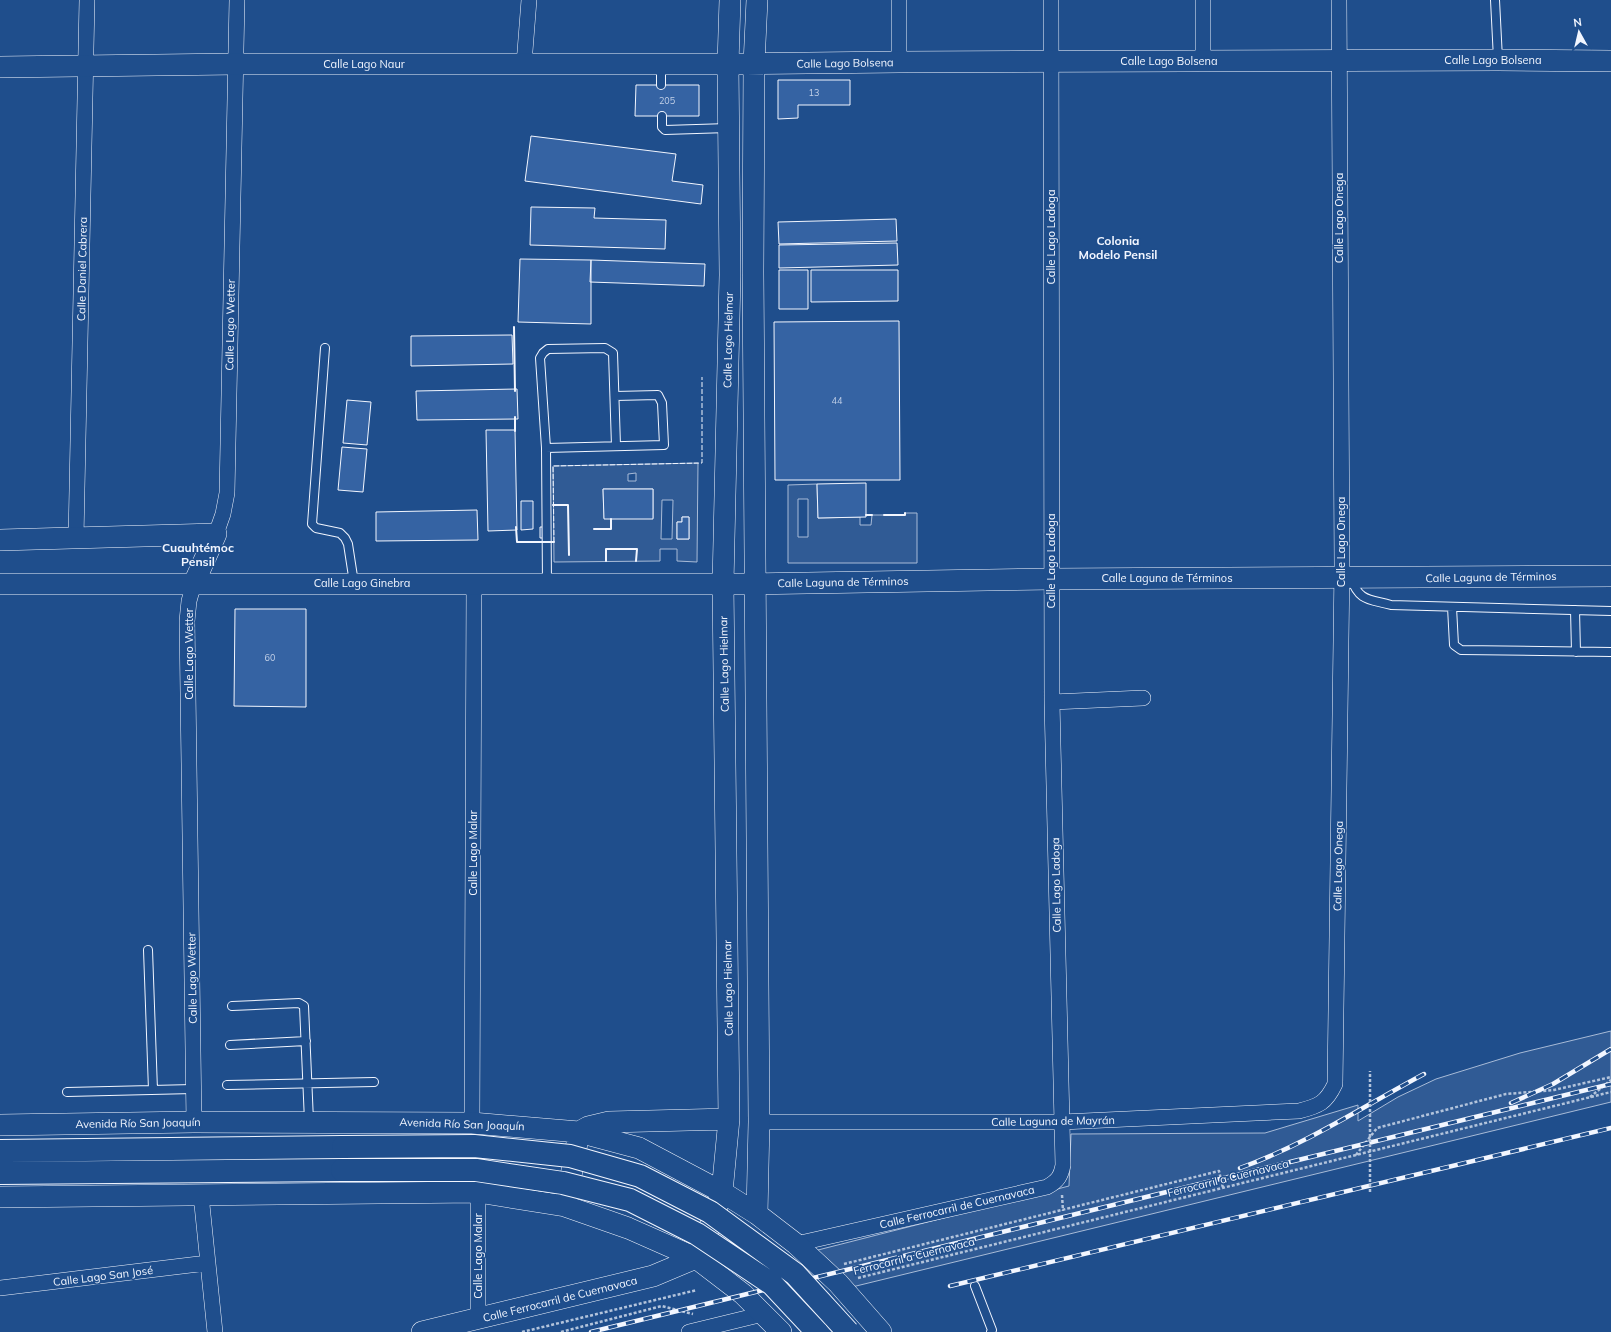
<svg xmlns="http://www.w3.org/2000/svg" width="1611" height="1332" font-family="Mulish,sans-serif">
  <style>
    .built { fill: #305b95; stroke: #a8bbd7; fill-rule: evenodd }
    .building { fill: #3563a3; stroke: #f2f6ff }
    .lines { fill: none; stroke-linecap: round; stroke-linejoin: round }
    .lane-casing { stroke: #f2f6ff; stroke-width: 10 }
    .street-casing { stroke: #f2f6ff; stroke-width: 16 }
    .secondary-casing { stroke: #f2f6ff; stroke-width: 22 }
    .highway-casing { stroke: #f2f6ff; stroke-width: 24 }
    .path { stroke: #b3c4dc; stroke-width: 2.5; stroke-dasharray: 3 2; stroke-linecap: butt }
    .lane { stroke: #1f4e8c; stroke-width: 8 }
    .street { stroke: #1f4e8c; stroke-width: 15 }
    .secondary { stroke: #1f4e8c; stroke-width: 21 }
    .highway { stroke: #1f4e8c; stroke-width: 22 }
    .rail-casing { stroke: #f2f6ff; stroke-width: 4.5 }
    .rail { stroke: #1f4e8c; stroke-width: 3; stroke-dasharray: 9; stroke-linecap: butt }
    .highway-bridge-casing { stroke: #f2f6ff; stroke-width: 24; stroke-linecap: butt }
    .path-bridge { stroke: #b3c4dc; stroke-width: 2.5; stroke-dasharray: 3 2; stroke-linecap: butt }
    .highway-bridge { stroke: #1f4e8c; stroke-width: 22 }
    .fence { stroke: #f2f6ff; stroke-width: 1; stroke-dasharray: 5 2; stroke-linecap: butt }
    .wall { stroke: #f2f6ff; stroke-width: 2 }
    .labels { text-anchor: middle; stroke-width: 3; stroke-linejoin: round; paint-order: stroke }
    .number-label { font-size: 9px; fill: #c3d1e8 }
    .street-label { font-size: 11px; fill: #f2f6ff; stroke: #1f4e8c }
    .neighbourhood-label { font-size: 12px; font-weight: bold; fill: #f2f6ff; stroke: #1f4e8c }
  </style>
  <rect width="100%" height="100%" fill="#1f4e8c"/>
  <path class="built" d="M698,463l-1,99 -20,-1v-12h-17v12l-106,1 -1,-96zM636,473v8h-8v-7zM603,489h50v29h-49zM662,500h11l-1,39h-11zM682,517h7v22h-12v-17h5z
    M817,484l1,34 42,-1v8h11l1,-10h32l1,-2h12v50h-129v-78zM798,499h10v38h-10z
    M1611,1031v71l-759,185 -34,-37 251,-64 2,-52 194,-1 93,-28v16l40,-24 38,-18 84,-26z"/>
  <path class="building" d="M778,80h72v25h-52v13l-20,1z
    M636,85h63v31h-64z
    M531,136l145,18 -4,27 31,4 -2,19 -176,-23z
    M531,207l64,1 -1,10 72,2 -1,29 -135,-4z
    M896,219l1,22 -118,3 -1,-22z
    M897,243l1,22 -119,3v-23z
    M520,259l71,1v64l-73,-2z
    M591,260l114,4 -1,22 -114,-4z
    M779,270h29v39h-29z
    M811,270h87v31l-87,1z
    M899,321l1,159h-125l-1,-158z
    M512,335l1,29 -102,2v-30z
    M517,389l1,30 -101,1 -1,-29z
    M347,400l24,2 -4,43 -24,-2z
    M486,430h29l2,100 -29,1z
    M342,447l25,2 -4,43 -25,-2z
    M866,483v34l-48,1 -1,-34z
    M603,489h50v30h-49z
    M521,501h12v28l-12,1z
    M477,510l1,30 -102,1v-29z
    M682,517h7v22h-12v-17h5z
    M540,527h5v11h-5z
    M235,609h71v98l-72,-1z"/>
  <g class="lines">
    <g class="lane-casing">
      <path id="lane" d="M1495,0l3,59
        M661,64v21
        M662,116v11l3,3 63,-2
        M325,348l-13,176 4,4 24,5 5,5 3,6 6,39
        M546,448l118,-3 -2,-42 -4,-8 -43,1
        M1351,578c8,24 19,21 40,27l220,6
        M547,583l-1,-135 -6,-90 3,-5 5,-4 57,-1 8,5 3,93
        M1452,607l2,38 7,5 150,2
        M1575,610l1,42
        M148,950l5,140
        M232,1006l67,-3 5,3 5,115
        M230,1045l76,-4
        M227,1085l147,-3
        M67,1092l126,-3
        M975,1286l17,44 -1,2"/>
    </g>
    <g class="street-casing">
      <path id="street" d="M1203,61v-61
        M899,62v-62
        M524,64l5,-64
        M216,534l7,-20 4,-21 10,-493
        M76,538l11,-538
        M1052,702l91,-4
        M194,1122l-7,-501 2,-20 5,-18
        M759,1122h303l237,-11c20,-5 27,-8 36,-27l7,-517 -3,-567
        M472,1123l2,-540
        M201,1195l14,137
        M796,1244l251,-57c11,-6 14,-11 16,-22l-11,-463 -1,-702
        M0,1288l207,-25
        M478,1320v-128
        M689,1332l74,-18"/>
    </g>
    <g class="secondary-casing">
      <path id="secondary" d="M757,0l-3,64 -1,208 6,850 -2,92
        M0,67l235,-3h493l171,-2 599,-2 113,1
        M0,540l216,-6 -22,49
        M0,584h754l296,-5 561,-3
        M0,1125l194,-3 278,1 107,9 60,16 83,44 35,22 39,30 42,39 43,49
        M0,1197l478,-5 87,14 63,22 68,30 47,36 38,38
        M566,1203l13,-71 9,-5 21,-5 120,-3
        M696,1258l13,-29 13,-37 7,-73 -6,-535 7,-309 -2,-211 2,-64
        M422,1332l231,-56 43,-18"/>
    </g>
    <g class="highway-casing">
      <path id="highway" d="M0,1151l343,-4
        M0,1173l342,-3"/>
    </g>
    <path class="path" d="M1590,1097l21,-17
      M1356,1155l21,-27 129,-34 48,-4 57,-13
      M1062,1195l1,16
      M844,1264l375,-93 4,17
      M858,1278l753,-186
      M522,1332l175,-42
      M561,1332l101,-26 31,8"/>
    <use href="#lane" class="lane"/>
    <use href="#street" class="street"/>
    <use href="#secondary" class="secondary"/>
    <use href="#highway" class="highway"/>
    <g class="rail-casing">
      <path id="rail" d="M1511,1103l42,-19 58,-35
        M1240,1168c65,-23 124,-62 184,-94
        M950,1286l661,-158
        M591,1332l1020,-248"/>
    </g>
    <use href="#rail" class="rail"/>
    <g class="highway-bridge-casing">
      <path id="highway-bridge" d="M343,1147l131,-1 96,10 70,20 70,36 85,62 53,58
        M342,1170h134l87,13 67,17 67,34 75,50 45,48"/>
    </g>
    <path class="path-bridge" d="M1370,1192v-121"/>
    <use href="#highway-bridge" class="highway-bridge"/>
    <path class="fence" d="M554,542l-1,-76 149,-3v-86"/>
    <path class="wall" d="M514,327l1,64
      M515,417v14
      M553,505h15l1,50
      M866,515h6
      M884,515h21v-2
      M516,527l1,15h37
      M594,529h17v-10
      M606,561v-12h31l-1,12"/>
  </g>
  <g class="labels">
    <g class="number-label">
      <text x="814" y="96">13</text>
      <text x="667" y="104">205</text>
      <text x="837" y="404">44</text>
      <text x="270" y="661">60</text>
    </g>
    <g class="street-label">
      <text x="1493" y="64">Calle Lago Bolsena</text>
      <text x="1169" y="65">Calle Lago Bolsena</text>
      <text transform="translate(845 63) rotate(-1)" y="4">Calle Lago Bolsena</text>
      <text x="364" y="68">Calle Lago Naur</text>
      <text transform="translate(1339 218) rotate(-90)" y="4">Calle Lago Onega</text>
      <text transform="translate(1051 237) rotate(-90)" y="4">Calle Lago Ladoga</text>
      <text transform="translate(82 269) rotate(-89)" y="4">Calle Daniel Cabrera</text>
      <text transform="translate(230 325) rotate(-89)" y="4">Calle Lago Wetter</text>
      <text transform="translate(728 340) rotate(-89)" y="4">Calle Lago Hielmar</text>
      <text transform="translate(1341 542) rotate(-90)" y="4">Calle Lago Onega</text>
      <text transform="translate(1051 561) rotate(-90)" y="4">Calle Lago Ladoga</text>
      <text transform="translate(1491 577) rotate(-1)" y="4">Calle Laguna de Términos</text>
      <text x="1167" y="582">Calle Laguna de Términos</text>
      <text transform="translate(843 582) rotate(-1)" y="4">Calle Laguna de Términos</text>
      <text x="362" y="587">Calle Lago Ginebra</text>
      <text transform="translate(189 654) rotate(-90)" y="4">Calle Lago Wetter</text>
      <text transform="translate(724 664) rotate(-91)" y="4">Calle Lago Hielmar</text>
      <text transform="translate(473 853) rotate(-90)" y="4">Calle Lago Malar</text>
      <text transform="translate(1338 866) rotate(-89)" y="4">Calle Lago Onega</text>
      <text transform="translate(1056 885) rotate(-91)" y="4">Calle Lago Ladoga</text>
      <text transform="translate(192 978) rotate(-91)" y="4">Calle Lago Wetter</text>
      <text transform="translate(728 988) rotate(-91)" y="4">Calle Lago Hielmar</text>
      <text transform="translate(1053 1121) rotate(-1)" y="4">Calle Laguna de Mayrán</text>
      <text transform="translate(138 1123) rotate(-1)" y="4">Avenida Río San Joaquín</text>
      <text transform="translate(462 1124) rotate(2)" y="4">Avenida Río San Joaquín</text>
      <text transform="translate(1228 1178) rotate(-14)" y="4">Ferrocarril a Cuernavaca</text>
      <text transform="translate(957 1207) rotate(-13)" y="4">Calle Ferrocarril de Cuernavaca</text>
      <text transform="translate(478 1256) rotate(-90)" y="4">Calle Lago Malar</text>
      <text transform="translate(914 1256) rotate(-14)" y="4">Ferrocarril a Cuernavaca</text>
      <text transform="translate(103 1276) rotate(-7)" y="4">Calle Lago San José</text>
      <text transform="translate(560 1299) rotate(-14)" y="4">Calle Ferrocarril de Cuernavaca</text>
    </g>
    <g class="neighbourhood-label">
      <text x="1118" y="245">Colonia<tspan x="1118" dy="14">Modelo Pensil</tspan></text>
      <text x="198" y="552">Cuauhtémoc<tspan x="198" dy="14">Pensil</tspan></text>
    </g>
  </g>
  <g transform="translate(1579 32) rotate(352)" stroke="#1f4e8c" stroke-width="3" paint-order="stroke">
  <path d="M0-3L7 15L0 10L-7 15Z" fill="#f2f6ff"/>
  <text y="-6" font-size="11" font-weight="bold" text-anchor="middle" fill="#f2f6ff">N</text>
  </g>
</svg>
